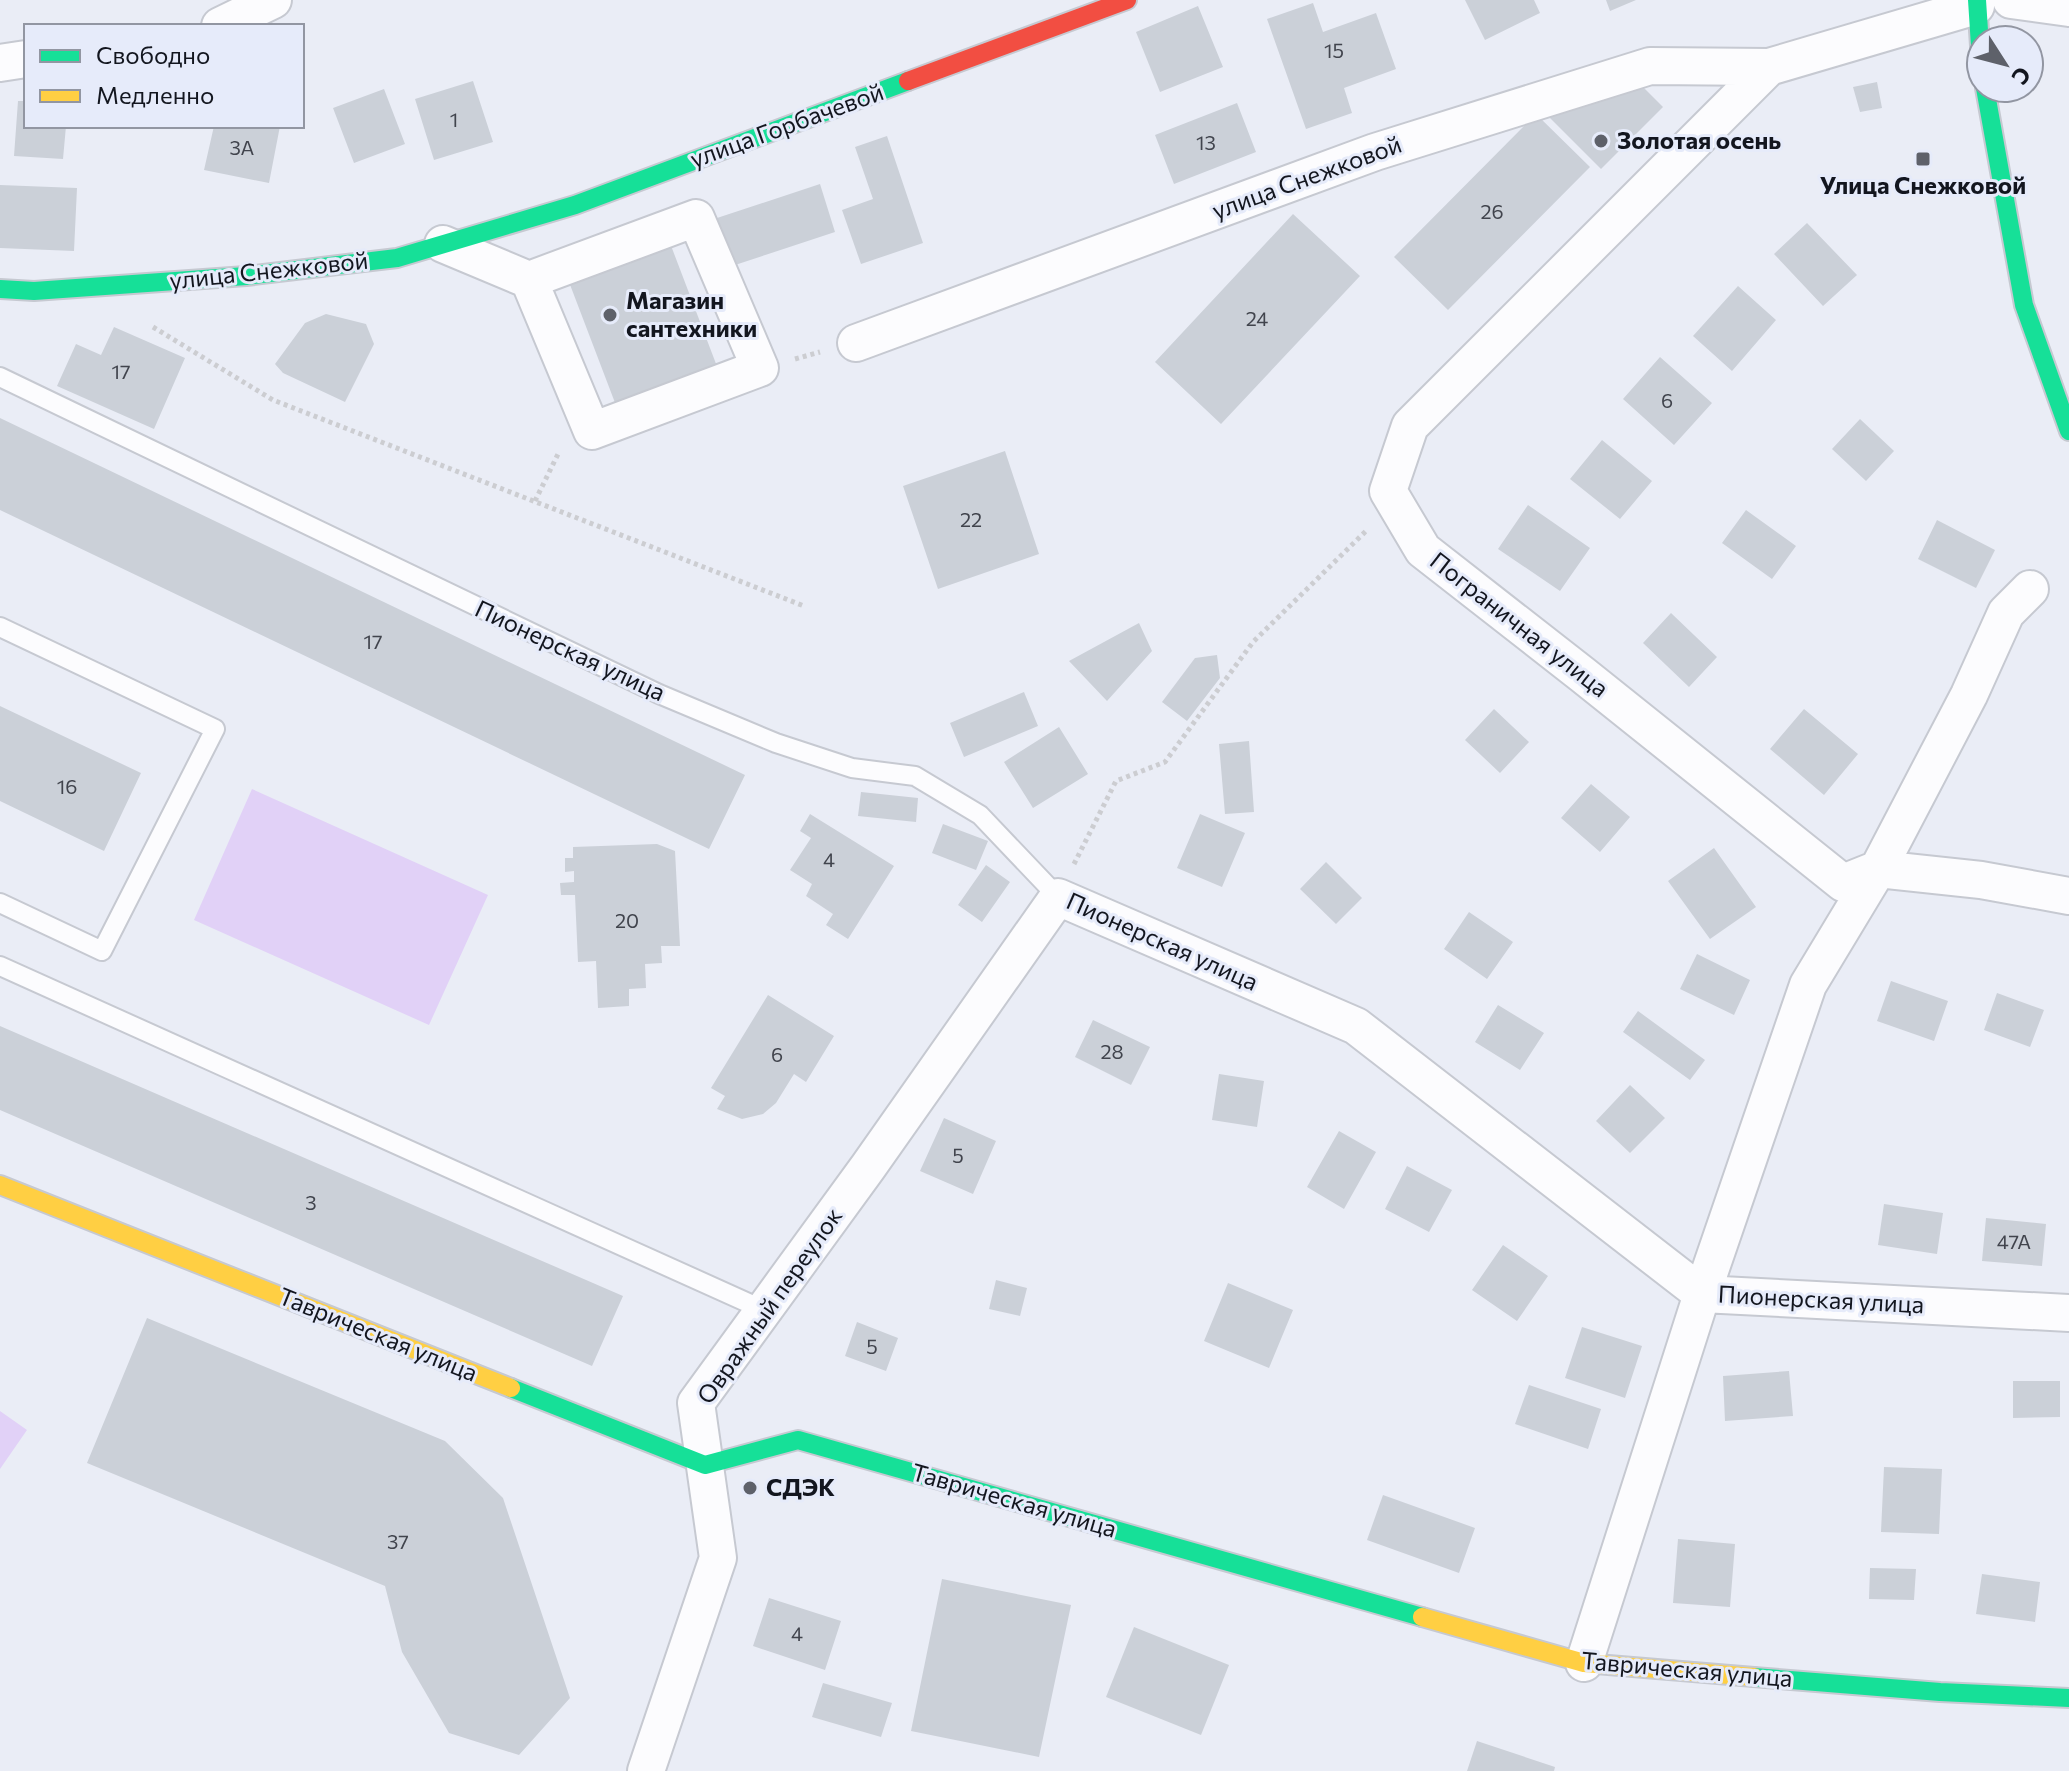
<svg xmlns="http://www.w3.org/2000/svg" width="2069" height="1771" font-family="Commissioner,sans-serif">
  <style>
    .green { fill: #e1d1f7 }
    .building { fill: #cbd0d8 }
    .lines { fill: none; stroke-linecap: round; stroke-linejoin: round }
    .lane-casing { stroke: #c6c9d1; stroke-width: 22 }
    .street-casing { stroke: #c6c9d1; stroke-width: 40 }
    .fast-casing { stroke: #c6c9d1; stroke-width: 22 }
    .slow-casing { stroke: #c6c9d1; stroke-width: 22 }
    .jam-casing { stroke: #c6c9d1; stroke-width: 22 }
    .path { stroke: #cccdd1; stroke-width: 5; stroke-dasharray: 4 4; stroke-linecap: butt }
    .lane { stroke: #fcfcfe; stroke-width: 18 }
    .street { stroke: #fcfcfe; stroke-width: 36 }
    .fast { stroke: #16e098; stroke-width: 18 }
    .slow { stroke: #ffcf43; stroke-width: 18 }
    .jam { stroke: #f24e42; stroke-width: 18 }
    .poi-dot { fill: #5e616a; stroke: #e6ebfa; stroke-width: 3 }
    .labels { text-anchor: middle; stroke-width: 6; stroke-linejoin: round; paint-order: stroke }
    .number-label { font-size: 20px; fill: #41444d }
    .street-label { font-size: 24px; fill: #13161f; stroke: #e6ebfa }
    .poi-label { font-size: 24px; font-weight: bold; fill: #13161f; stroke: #e6ebfa; text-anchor: start }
  </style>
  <rect width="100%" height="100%" fill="#eaedf6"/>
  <path class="green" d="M252,789l236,106 -59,130 -235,-105z
    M0,1411l27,19 -27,39z"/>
  <path class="building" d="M1465,0h69l6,13 -55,27z
    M1606,0h30l-26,11z
    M1313,3l10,29 53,-19 20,56 -52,19 8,25 -46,16 -39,-110z
    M1198,6l25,61 -63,25 -24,-60z
    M1636,80l27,27 -62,62 -56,-56z
    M473,81l20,61 -59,18 -19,-61z
    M1877,82l5,26 -22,4 -7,-25z
    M384,89l21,55 -51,19 -21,-55z
    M18,101h8v25h40l-3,33 -49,-3z
    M1237,103l19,49 -82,32 -19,-49z
    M1536,114l54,53 -142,143 -54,-53z
    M214,126h66l-11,57 -65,-13z
    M887,136l36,107 -62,21 -19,-54 31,-11 -18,-52z
    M820,184l15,48 -103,34 -15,-48z
    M0,185l77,3 -3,63 -74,-3z
    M1293,214l67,62 -139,148 -66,-62z
    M1807,223l50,52 -34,31 -49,-52z
    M670,243l48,126 -101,39 -48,-126z
    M1738,286l38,34 -44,51 -39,-35z
    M326,314l40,10 8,20 -29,58 -62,-29 -8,-9 30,-41z
    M114,327l71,31 -31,71 -97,-43 19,-42 25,11z
    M1660,357l52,46 -38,42 -51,-46z
    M0,418l745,357 -36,74 -709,-339z
    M1860,419l34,32 -28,30 -34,-32z
    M1602,440l50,41 -32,38 -50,-40z
    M1005,451l34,103 -101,35 -35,-103z
    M1528,505l62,43 -30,43 -62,-42z
    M1746,510l50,36 -24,33 -50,-36z
    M1937,520l58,30 -19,38 -58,-29z
    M1671,613l46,44 -28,30 -46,-44z
    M1139,623l13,28 -45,50 -38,-40z
    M1217,655l3,23 -33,43 -25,-19 33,-44z
    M1024,692l14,34 -74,31 -14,-34z
    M0,706l141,67 -37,78 -104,-50z
    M1494,709l35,33 -29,31 -35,-33z
    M1804,709l54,45 -34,41 -54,-46z
    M1059,727l29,47 -55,34 -29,-46z
    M1249,741l5,71 -29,2 -6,-70z
    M1591,784l39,33 -30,35 -39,-34z
    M861,792l57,6 -2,24 -58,-6z
    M810,814l84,52 -46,73 -22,-14 7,-11 -27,-18 6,-12 -22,-14 21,-32 -11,-7z
    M1200,814l45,19 -23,54 -45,-19z
    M943,824l45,17 -12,29 -44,-17z
    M657,844l18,7 5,95h-19l1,17 -17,1 1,24 -17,1v17l-31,2 -2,-47 -18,1 -3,-67h-14l-1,-12 14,-1v-11l-9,1v-14h8v-11z
    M1714,848l42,59 -46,32 -42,-58z
    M1326,862l36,36 -26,26 -36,-35z
    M986,865l24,17 -28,40 -24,-17z
    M1469,912l44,30 -26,37 -43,-30z
    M1697,954l53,26 -16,35 -54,-26z
    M1891,981l57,20 -14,40 -57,-20z
    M1997,993l47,17 -14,37 -46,-17z
    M768,995l66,41 -28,46 -12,-8 -18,29 -13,11 -21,5 -25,-10 8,-13 -14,-8z
    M1498,1005l46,28 -24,37 -45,-28z
    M1638,1011l67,49 -15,20 -67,-48z
    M1093,1020l57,27 -19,38 -56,-28z
    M0,1026l623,270 -31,70 -592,-256z
    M1219,1074l45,7 -7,46 -45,-7z
    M1630,1085l35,33 -35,35 -34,-32z
    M944,1118l52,23 -23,53 -53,-23z
    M1339,1131l37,21 -32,57 -37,-22z
    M1407,1166l45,24 -23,42 -44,-23z
    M1884,1204l59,9 -6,41 -59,-9z
    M1986,1218l60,6 -4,42 -60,-5z
    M1503,1245l45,31 -31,45 -45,-31z
    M996,1280l31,8 -7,28 -31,-7z
    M1228,1283l65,27 -24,58 -65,-27z
    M147,1318l298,123 58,57 67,200 -51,57 -70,-22 -47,-81 -17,-66 -298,-123z
    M857,1322l41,16 -12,33 -41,-15z
    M1582,1327l60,19 -17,52 -60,-20z
    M1789,1371l4,45 -68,5 -2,-45z
    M2013,1381h47v36l-47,1z
    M1529,1385l72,24 -13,40 -73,-25z
    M1884,1467l58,2 -3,65 -58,-2z
    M1383,1495l92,33 -16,45 -92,-33z
    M1678,1539l57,5 -5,63 -57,-4z
    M1870,1568l46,1 -2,31 -45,-1z
    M1982,1574l58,8 -5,40 -59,-8z
    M942,1579l129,26 -32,152 -128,-26z
    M769,1598l72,23 -16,49 -72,-24z
    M1134,1627l95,38 -28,70 -95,-38z
    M823,1683l69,20 -11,34 -69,-20z
    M1477,1741l78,26 -1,4h-87z"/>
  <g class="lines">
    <g class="lane-casing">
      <path id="lane" d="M0,377l659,317 117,49 76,25 63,8 65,39 78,82
        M0,627l215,102 -113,222 -102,-48
        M0,966l764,344"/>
    </g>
    <g class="street-casing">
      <path id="street" d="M2011,0l58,8
        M1976,6l-207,61 -359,359 -22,65 35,59 160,125 260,208 35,-14 103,11 88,16
        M220,26l53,-26
        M0,63l26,-4
        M696,218l64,150 -168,63 -63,-151z
        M443,244l86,36
        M856,343l519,-191 275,-86 119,1
        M1584,1663l118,-369 106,-309 70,-116 91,-174 37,-82 24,-24
        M646,1771l72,-213 -22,-155 172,-236 190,-270 298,129 346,268 367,19"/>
    </g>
    <g class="fast-casing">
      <path id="fast" d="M1977,0l4,61
        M1985,88l39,217 45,126
        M0,289l34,2 212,-15 151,-18 178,-53 333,-124
        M511,1388l194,77 93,-25 624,177
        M1754,1677l186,15 129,6"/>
    </g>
    <g class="slow-casing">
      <path id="slow" d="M0,1185l511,203
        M1422,1617l162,46 170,14"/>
    </g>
    <g class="jam-casing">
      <path id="jam" d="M908,81l219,-81"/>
    </g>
    <path class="path" d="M153,327l120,73 531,206
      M795,359l25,-7
      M535,501l24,-49
      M1074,864l42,-83 49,-19 88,-120 114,-112"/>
    <use href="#lane" class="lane"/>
    <use href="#street" class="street"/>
    <use href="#fast" class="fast"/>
    <use href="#slow" class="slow"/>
    <use href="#jam" class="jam"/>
  </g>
  <g class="poi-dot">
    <circle cx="1601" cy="141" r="8"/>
    <rect x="1915" y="151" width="16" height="16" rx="4"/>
    <circle cx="610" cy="315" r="8"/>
    <circle cx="750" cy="1488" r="8"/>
  </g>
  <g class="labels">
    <g class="number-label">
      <text x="1334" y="58">15</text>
      <text x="454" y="127">1</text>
      <text x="1206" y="150">13</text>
      <text x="242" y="155">3А</text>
      <text x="1492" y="219">26</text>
      <text x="1257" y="326">24</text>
      <text x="121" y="379">17</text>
      <text x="1667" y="408">6</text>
      <text x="971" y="527">22</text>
      <text x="373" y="649">17</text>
      <text x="67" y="794">16</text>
      <text x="829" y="867">4</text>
      <text x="627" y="928">20</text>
      <text x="1112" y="1059">28</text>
      <text x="777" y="1062">6</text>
      <text x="958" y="1163">5</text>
      <text x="311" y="1210">3</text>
      <text x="2014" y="1249">47А</text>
      <text x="872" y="1354">5</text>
      <text x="398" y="1549">37</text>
      <text x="797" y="1641">4</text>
    </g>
    <g class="street-label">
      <text transform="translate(787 126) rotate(-20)" y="8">улица Горбачевой</text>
      <text transform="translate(1307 178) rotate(-20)" y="8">улица Снежковой</text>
      <text transform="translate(269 271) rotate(-6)" y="8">улица Снежковой</text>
      <text transform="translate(1519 625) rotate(38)" y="8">Пограничная улица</text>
      <text transform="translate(570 651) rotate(25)" y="8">Пионерская улица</text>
      <text transform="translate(1162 942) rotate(24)" y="8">Пионерская улица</text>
      <text transform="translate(1821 1300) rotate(3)" y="8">Пионерская улица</text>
      <text transform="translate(770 1306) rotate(-55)" y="8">Овражный переулок</text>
      <text transform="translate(378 1335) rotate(22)" y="8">Таврическая улица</text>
      <text transform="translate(1014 1501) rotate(16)" y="8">Таврическая улица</text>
      <text transform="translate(1687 1670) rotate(5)" y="8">Таврическая улица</text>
    </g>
    <g class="poi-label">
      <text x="1617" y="149">Золотая осень</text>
      <text x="1923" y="194" text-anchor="middle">Улица Снежковой</text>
      <text x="626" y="309">Магазин<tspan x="626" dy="28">сантехники</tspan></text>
      <text x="766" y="1496">СДЭК</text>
    </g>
  </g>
  <rect x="24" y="24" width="280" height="104" fill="#e6ebfa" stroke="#9296a2" stroke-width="2"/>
  <rect x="40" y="50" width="40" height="12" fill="#16e098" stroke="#9296a2" stroke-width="2"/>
  <text x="96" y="64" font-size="24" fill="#13161f">Свободно</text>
  <rect x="40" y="90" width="40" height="12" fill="#ffcf43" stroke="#9296a2" stroke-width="2"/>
  <text x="96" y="104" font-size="24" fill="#13161f">Медленно</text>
  <g transform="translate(2005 64) rotate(126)"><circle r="38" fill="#e6ebfa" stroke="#9296a2" stroke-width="2"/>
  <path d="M0-6L14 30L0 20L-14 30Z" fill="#5e616a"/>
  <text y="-12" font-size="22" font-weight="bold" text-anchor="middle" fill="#13161f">С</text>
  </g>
</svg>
